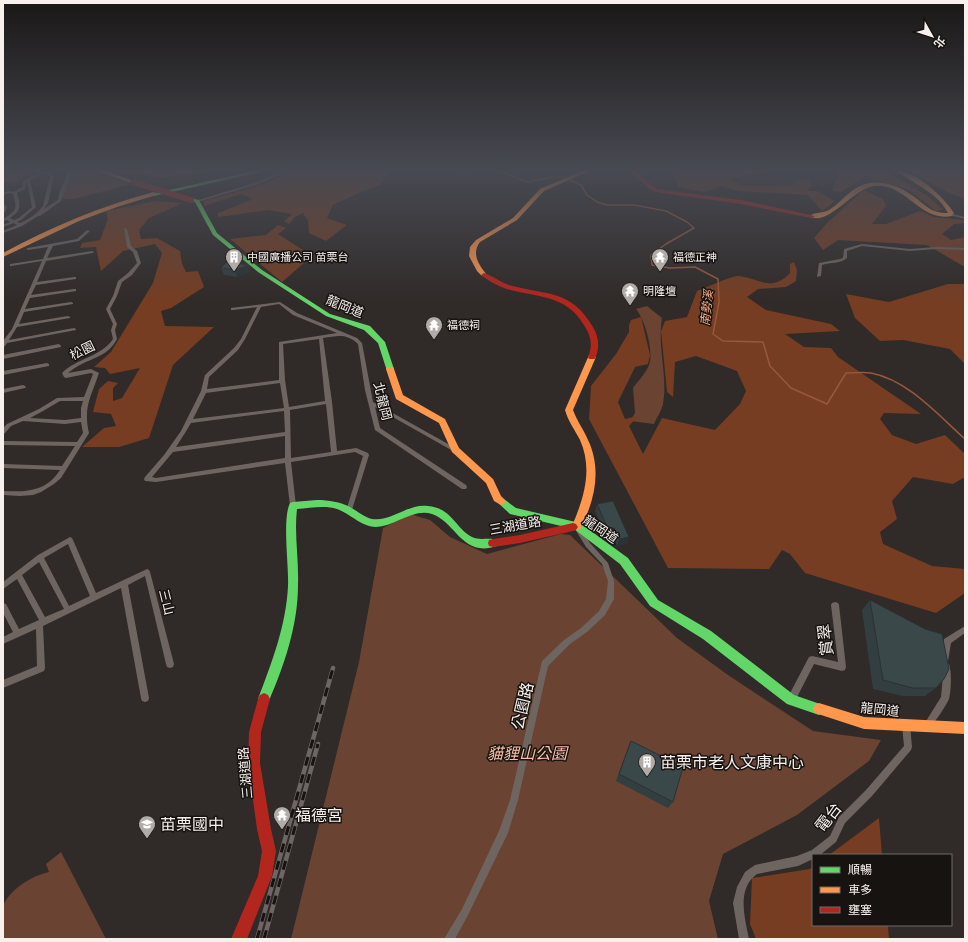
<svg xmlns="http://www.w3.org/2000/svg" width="968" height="942" font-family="'Zilla Slab','Noto Sans TC',serif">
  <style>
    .green { fill: #6a4332 }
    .forest { fill: #763d22 }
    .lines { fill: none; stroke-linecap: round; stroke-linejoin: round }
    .stream { stroke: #97583c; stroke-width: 1.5 }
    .street { fill: #6f6560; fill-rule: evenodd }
    .fast { fill: #63d668; fill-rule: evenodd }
    .slow { fill: #ff974d; fill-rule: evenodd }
    .jam { fill: #b3261e; fill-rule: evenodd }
    .rail-far1-casing { stroke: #6e6664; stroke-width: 2.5 }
    .rail-casing { stroke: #6e6664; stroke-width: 4.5 }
    .rail-far1 { stroke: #171311; stroke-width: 1.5; stroke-dasharray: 4; stroke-linecap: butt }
    .rail { stroke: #171311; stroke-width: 3; stroke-dasharray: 9; stroke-linecap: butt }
    .jam-bridge { stroke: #b3261e; stroke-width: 6 }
    .wall { fill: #333e40 }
    .shaded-wall { fill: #293234 }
    .building { fill: #3b484a; stroke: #293234 }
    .labels { text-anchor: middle; stroke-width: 3; stroke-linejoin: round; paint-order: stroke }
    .far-poi-label { font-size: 11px; fill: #f7f0ed; stroke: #171311; text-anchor: start }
    .far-water-label { font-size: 12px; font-style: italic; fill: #fbad8a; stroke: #171311 }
    .street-label { font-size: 13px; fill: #f7f0ed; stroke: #171311 }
    .near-street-label { font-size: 16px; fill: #f7f0ed; stroke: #171311 }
    .near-park-label { font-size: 16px; font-style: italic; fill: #fbc0a5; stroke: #171311 }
    .near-poi-label { font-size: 16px; fill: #f7f0ed; stroke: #171311; text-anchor: start }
  </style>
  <rect width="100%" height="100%" fill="#302a28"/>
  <path class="green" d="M70,171h21l40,13 -57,15h-11l-1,-4 8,-15z
    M647,306l15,12c-5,29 6,57 1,86 -1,6 -6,13 -9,20l-24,-3 5,-8 -2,-25c5,-7 13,-15 16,-23 5,-14 -4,-45 -13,-56z
    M410,514l20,6 20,17 37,17 74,-20 9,1 107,103 51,37 85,56 68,9 -12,21 -72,54 -74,39 -14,47 9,38h-427l68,-277 24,-134z
    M61,852l45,87h-103c0,-9 -2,-23 0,-32 5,-17 30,-32 46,-35l-3,-8z"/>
  <path class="forest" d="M3,171h24l-6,9 -18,3z
    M117,171h96l-52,7 -18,-4 -26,-1z
    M293,171h93l2,3 -8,11 -13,4 -34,16 -6,13 20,7 -21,16 -17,-8 -1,-12 -5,-8 -8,4 -6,7 -5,-3 8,-7 -24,-4 -50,7v-4l35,-14 -12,-5 -37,12v-5l57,-16z
    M673,171h98l-42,8 13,6 49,1 10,-8 9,3 2,4 -5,6h10l18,10 -13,10 -14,-16 -70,-4 -17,-5 -16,6 -27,-5z
    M836,171h50l43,26 14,13 -7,1 -27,-21 -44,-14 -24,16 -9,-1 7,-18z
    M910,171h35l20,3v25l-20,-8z
    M864,190l19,9 3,7 -14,18h14l34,-13 14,6 31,3v3l-11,1 -12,10 9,6 14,-3v30l-38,-22 -89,-5 -15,10 -9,-12 13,-15z
    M155,201l28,2 -34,15 -10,12 2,9 16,-1 23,13 2,13 4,8 12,-1 6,16 -33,21 -10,3 4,15 49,1 -41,38 -24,73 -30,9h-37l22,-19 12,-2 -5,-12 -18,-2 6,-23 9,-8 10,2 -5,5v13l9,-3 18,-30 -30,6 -5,-6 -11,-1 17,-15 42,-69 9,-30 -7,-9 -32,7 -22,20 -5,-24 -16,1 2,-5 18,-3 8,-21 -2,-8z
    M278,225l8,3 -8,6 34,22 -30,26 -52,-43 36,-4z
    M794,262l3,8 -1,11 -10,6 -28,2 -11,8 19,13 65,14 9,7 -55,3 19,13 27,1 7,9 83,57 -37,-1 -4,6 12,16 24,9 29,-9 20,19v23l-12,7 -40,-7 -21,24 5,18 -17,13 3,12 49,22 33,3v24l-29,20 -131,-40 -15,-19 -8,-4 -13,19 -101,-1 -79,-149 2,-33 25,-32 13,-22v-7l2,-5 10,-3 9,38 -2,9 -13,3 -17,35 7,17 13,-3 -9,10 14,28 19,-36 53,12 25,-26 6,-13 -9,-20 -41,-15 -21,6 -2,35 -6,-5 -6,-61 4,-10 22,-4 10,-26c8,-3 34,-15 41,-15 22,2 33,17 52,-3v-9z
    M948,284h17v80l-15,-15 -47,-9 -23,1 -25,-23 -9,-24 43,8z
    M879,818l3,37h-53z
    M813,867v58h75l1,14h-133l-6,-15 2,-46 58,-9z"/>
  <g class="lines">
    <path class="stream" d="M498,171l30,11 24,-5h11l18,8 6,10 10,7 10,3h27l32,6 21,11 7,6 -28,16 -15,11 1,10 18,3 25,-1 23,12 1,23 -6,32 10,7 40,1 7,24 21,22 36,16 19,-31c8,0 17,-1 25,0 37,7 67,42 94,66"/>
    <path class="street" d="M67,171h4c-1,11 -7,20 -10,30l-21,15h-2l-16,10 -19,7v-2l14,-6 -3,-2 -11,4v-2l7,-3 -3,-2 -4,1v-2c13,-8 15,-10 10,-25l-4,-1 -6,2v-2l6,-2 5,1 8,-5 1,-6c8,-5 17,-8 26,-9l5,4 -6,27 -4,6 14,-9c1,-11 8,-18 9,-29zM47,174l3,2 -7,30c-6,8 -14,13 -23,17l-3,-1 4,-2 15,-13 -6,-27 8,-4zM27,181l5,26 -13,11 -5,2 -4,-2c11,-7 11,-12 7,-25l8,-4z
      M283,171h5l-32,14 -58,17 -3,-1 59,-18z
      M3,203l4,4 -2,5 -2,1z
      M949,213l16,4v2l-16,-4z
      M124,228l3,1 4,17 6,5 4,12 -9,12 -10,7 -5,14 -7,13 7,15 -2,6 2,9c-9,17 -23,18 -39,27 -4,2 -7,5 -10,7l23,-4 8,4c-8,24 -16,34 -10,60l-28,45 -7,6 -13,8 -8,3 -13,1 -17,-1v-4c23,1 43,1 57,-21l-57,-2v-4l59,2 13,-20 -72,-1v-4l74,1 6,-9 -2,-11 -16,2 -42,-3 -12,5 -6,7 -2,1v-6l4,-4 32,-15 18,-11 27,-1 9,-23 -2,-1 -25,5 -2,-1 -2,-4c15,-15 39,-16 51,-34l-2,-9 2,-6 -7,-15 7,-13 5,-15 10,-8 9,-10 -4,-11 -6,-5zM60,401h23l-2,7v10l-16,2 -35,-2 13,-7z
      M87,230l3,1 -11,10 -26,5 -6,12 45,-7 2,1 -1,1 -47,8 -9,21 37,-5h2v2l-40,6 -5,10 43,-6h2v2l-46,7 -5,11 46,-7 2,1v1l-49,8 -5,12 49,-8 2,1v1l-53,9 -8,13 65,-12 2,1v1l-69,13 -2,3 -2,1v-6l9,-12 30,-68 -31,5h-1v-2l33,-5 5,-12 -20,3 -2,-1 2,-1 49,-9z
      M862,244l48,5 26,-2 29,1v2l-29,-1 -26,2 -48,-5 -15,5v7c-7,6 -16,4 -25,7l-1,11 -4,1 2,-14 21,-4 3,-1 1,-9z
      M280,302l17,11 60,25 5,5 11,59 84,47 1,1 -3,2 -2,-1 -78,-44 5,21 86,57 1,2 -1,2h-4l-87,-59 -10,-40 -7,-46c-12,-11 -20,-8 -35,-6l9,64 5,49 19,-3 12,5 1,2 -18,58h-4l-1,-2 17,-55 -8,-4 -64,10 5,44 -1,2h-4l-1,-2 -5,-43 -129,19 -11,-1 -1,-2 1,-2 19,-22 17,-24 20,-40 4,-16 29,-27 7,-9 16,-32 -24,3h-2v-2zM279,304l14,11 44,18 -58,9v38l-72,9 2,-12 29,-27 7,-11 16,-32zM319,339l6,62 -36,6 -4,-27 -2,-36zM280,383l4,25 -91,11 13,-26zM326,404l5,48 -40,6 -1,-48zM284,411l1,21 -109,15 9,-14 6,-10zM285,436v22l-129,20 -4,-1 21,-25z
      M59,344l2,2v1l-58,12v-4z
      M47,363l2,1v2l-46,9v-4z
      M23,385l2,1 1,1 -1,1 -22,5v-4z
      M578,526l2,1 10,16 18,20 6,18v18l-9,16 -18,17 -17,12 -22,22 -30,134 -10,33 -40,82 -13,24h-11l18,-30 37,-78 11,-31 32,-139 22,-21 17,-12 18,-17 7,-12 2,-18 -6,-17 -16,-17 -11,-18 1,-2z
      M70,537l2,1 1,2 23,53 49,-23 2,-1 2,1 1,2 24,92 -1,3 -3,1 -3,-1 -1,-3 -21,-88 -17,9 21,113 -1,3 -3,1 -3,-1 -1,-3 -20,-110 -78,38 2,42 -1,3 -41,17v-8l34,-14 -1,-37 -33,15v-7l10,-5 -10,-19v-10l3,1 13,25 20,-9 -22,-41 -14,10v-7l35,-27zM68,544l22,52 -21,10 -25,-48zM39,562l25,47 -19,8 -23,-42z
      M835,602l3,1 1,2 7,62 -1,3 -3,1 -28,-7 -20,39 -3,1 -3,-1 -1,-3 1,-3 21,-40 3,-1 26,6 -7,-57 1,-2z
      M965,626v7l-14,10 -3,18 -3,1 -3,-1 -1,-3 3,-19z
      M946,663l3,1c3,8 2,28 0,35 -4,9 -14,22 -19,30l-3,1 -3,-1 -1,-3 18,-29 2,-22 -1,-8 1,-3z
      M906,721l3,1 1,3 2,22 -1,3 -39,46 -27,27 -9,19 -16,13h-7v4l-15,7 -41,8c-21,15 -12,44 -8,65h-10l-6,-36 4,-16 8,-15 10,-7 42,-9 15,-6 18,-14 9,-19 27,-27 38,-44 -2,-21 1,-3z"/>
    <path class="fast" d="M254,171h11l-111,25 -3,-2z
      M191,198l8,2 18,33 45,37 68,44 40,12 15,16 9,27 -1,2h-6l-9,-28 -14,-13 -38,-14 -68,-44 -45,-37 -18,-33 -7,-2z
      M501,497l15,11 64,15 48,35 30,42 53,31 83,64 29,10 2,4 -2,4 -4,2 -32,-11 -84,-65 -53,-33 -30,-42 -46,-35 -64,-15 -14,-13 2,-3z
      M317,500c12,0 23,2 33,7 7,4 14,10 22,12 20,3 36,-16 56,-13 24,2 27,22 44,31 8,4 17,0 25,3l1,3 -1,3c-35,12 -41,-24 -65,-32 -19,-6 -38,13 -56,13 -16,-1 -25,-13 -39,-18 -12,-4 -27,-1 -40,0 -3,25 2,51 1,76 0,41 -14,81 -30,118l-4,2 -4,-2 -2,-4c14,-37 28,-73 30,-113 1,-20 -6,-67 2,-83l3,-1z"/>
    <path class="slow" d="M97,171h9l30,11 -5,1z
      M582,171h7l-45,20 -27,29 -37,22c-9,12 -1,23 7,33l-5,1 -5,-5 -8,-15 1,-9 6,-7 37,-22 27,-29z
      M897,171c19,0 47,26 57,42l-2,3c-33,6 -45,-33 -78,-30 -20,2 -47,42 -65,30 6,-4 14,-3 20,-6 10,-6 17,-16 27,-22 18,-11 41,-4 57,8 14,10 17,17 35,17 -11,-21 -33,-28 -51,-42z
      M154,192l2,1v2l-39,12 -38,14 -76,36v-4c48,-26 98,-47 151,-61z
      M589,355h6l1,2 -23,53c4,11 11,20 15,30 14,29 7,61 -8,89l-3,1 -3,-1 -2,-3c12,-28 21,-57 8,-86 -5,-10 -12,-19 -15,-30z
      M387,367h6l1,2 9,26 42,24 14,29 34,31 8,17 5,5 -2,3 -3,1 -7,-4 -8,-18 -34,-31 -13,-29 -43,-24 -10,-30z
      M819,703l45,14 101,5v12l-101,-5 -49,-16 -2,-4 2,-4z"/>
    <path class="jam" d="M630,171h6l20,18 85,11 74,16 -3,2 -71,-14 -86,-12 -8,-5z
      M484,273c9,3 16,9 25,12 37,11 61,3 84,42 6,10 7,21 2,32h-6l-1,-2c5,-12 3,-21 -4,-32 -19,-32 -49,-27 -80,-37 -8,-3 -15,-7 -22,-12l-1,-1z
      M573,523l3,1 2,3 -2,3 -3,1 -53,12 -27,4 -4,-1 -1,-3 1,-3 4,-1 27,-4z
      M264,693l4,2 2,4 -9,33 -1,31 11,66 5,22 -4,25 -25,63h-16l27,-63 4,-25 -5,-22 -9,-66 1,-31 9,-33 2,-4z"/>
    <g class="rail-far1-casing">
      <path id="rail-far1" d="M465,171v5"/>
    </g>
    <g class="rail-casing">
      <path id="rail" d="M257,939l76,-271
        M264,939l54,-195"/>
    </g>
    <use href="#rail-far1" class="rail-far1"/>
    <use href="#rail" class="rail"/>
    <path class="jam-bridge" d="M133,182l58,18"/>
  </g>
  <path class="wall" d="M241,262l1,2 6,1 2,7 -13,5 -13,-2 -3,-7z
    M597,504l32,33 -2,7 -10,2 -5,-10 -6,1 -11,-26z
    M870,600l66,88 -11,8h-22l-30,-7 -11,-79z
    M631,741l42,61 -5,6 -52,-27 12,-33z"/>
  <path class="shaded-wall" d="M241,262l2,5 5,-2 2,7 -13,5 -2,-7z
    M614,528l-2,8 -6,1 2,-8z
    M629,537l-2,7 -10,2 2,-7z"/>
  <path class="building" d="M228,261l13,1 -1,2 8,1 -13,5 -14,-2z
    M613,501l16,36 -10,2 -5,-11 -6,1 -11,-25z
    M870,600l55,29 17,5 7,35 -5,10 -8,9h-23l-30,-8z
    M631,741l52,26 -10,35 -54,-28z"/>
  <linearGradient id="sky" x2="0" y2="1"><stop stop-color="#1a1716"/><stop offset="0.56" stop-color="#484a53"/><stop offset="1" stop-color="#484a53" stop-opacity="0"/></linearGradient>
  <rect width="968" height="303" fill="url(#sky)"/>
  <defs>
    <g id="building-pin" transform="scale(0.9)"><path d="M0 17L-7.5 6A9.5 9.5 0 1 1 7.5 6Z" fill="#b1aba8" stroke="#171311"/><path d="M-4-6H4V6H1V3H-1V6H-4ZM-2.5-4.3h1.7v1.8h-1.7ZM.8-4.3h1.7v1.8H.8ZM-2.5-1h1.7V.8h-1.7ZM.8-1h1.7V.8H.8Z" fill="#fff"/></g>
    <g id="temple-pin" transform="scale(0.9)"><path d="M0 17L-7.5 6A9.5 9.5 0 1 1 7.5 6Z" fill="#b1aba8" stroke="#171311"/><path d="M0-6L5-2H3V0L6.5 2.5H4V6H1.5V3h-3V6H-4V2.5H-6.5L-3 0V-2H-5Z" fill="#fff"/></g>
    <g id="school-pin" transform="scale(0.9)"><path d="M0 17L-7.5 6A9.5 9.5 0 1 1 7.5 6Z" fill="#b1aba8" stroke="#171311"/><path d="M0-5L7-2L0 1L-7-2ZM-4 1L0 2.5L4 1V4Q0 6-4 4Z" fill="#fff"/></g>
  </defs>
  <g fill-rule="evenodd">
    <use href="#building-pin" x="234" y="257"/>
    <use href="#temple-pin" x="660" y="257"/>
    <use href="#temple-pin" x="630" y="291"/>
    <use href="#temple-pin" x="434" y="325"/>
    <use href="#building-pin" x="647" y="762"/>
    <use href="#temple-pin" x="282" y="815"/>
    <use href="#school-pin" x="147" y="824"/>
  </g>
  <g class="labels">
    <g class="far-poi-label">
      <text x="247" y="261">中國廣播公司 苗栗台</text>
      <text x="673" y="261">福德正神</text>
      <text x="643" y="295">明隆壇</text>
      <text x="447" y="329">福德祠</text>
    </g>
    <g class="far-water-label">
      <text transform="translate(707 308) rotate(-84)" y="4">南勢溪</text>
    </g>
    <g class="street-label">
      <text transform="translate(345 306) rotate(22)" y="5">龍岡道</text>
      <text transform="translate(82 350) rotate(-26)" y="5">松園</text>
      <text transform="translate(383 401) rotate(76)" y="5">北龍岡</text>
      <text transform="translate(515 525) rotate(-10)" y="5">三湖道路</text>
      <text transform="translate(601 529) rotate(34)" y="5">龍岡道</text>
      <text transform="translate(167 602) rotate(76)" y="5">三山</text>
      <text transform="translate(880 709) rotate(6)" y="5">龍岡道</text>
      <text transform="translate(245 773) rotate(-95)" y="5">三湖道路</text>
    </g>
    <g class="near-street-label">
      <text transform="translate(825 640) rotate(-96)" y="6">賞翠</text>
      <text transform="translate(522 706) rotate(-77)" y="6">公園路</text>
      <text transform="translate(828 817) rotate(-52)" y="6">電台</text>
    </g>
    <g class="near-park-label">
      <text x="527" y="759">貓貍山公園</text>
    </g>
    <g class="near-poi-label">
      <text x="660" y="768">苗栗市老人文康中心</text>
      <text x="295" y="821">福德宮</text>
      <text x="160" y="830">苗栗國中</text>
    </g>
  </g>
  <rect width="968" height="942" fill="none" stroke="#f7f0ed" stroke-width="8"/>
  <rect x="812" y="854" width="140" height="72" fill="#171311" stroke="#716b69"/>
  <rect x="820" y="867" width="20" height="6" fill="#63d668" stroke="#716b69"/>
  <text x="848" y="874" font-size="12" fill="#f7f0ed">順暢</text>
  <rect x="820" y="887" width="20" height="6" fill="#ff974d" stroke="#716b69"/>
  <text x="848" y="894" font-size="12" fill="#f7f0ed">車多</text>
  <rect x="820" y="907" width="20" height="6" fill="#b3261e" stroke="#716b69"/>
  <text x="848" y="914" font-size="12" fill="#f7f0ed">壅塞</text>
  <g transform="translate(932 36) rotate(129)" stroke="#171311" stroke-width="3" paint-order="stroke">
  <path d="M0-3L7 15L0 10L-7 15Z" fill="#f7f0ed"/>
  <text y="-6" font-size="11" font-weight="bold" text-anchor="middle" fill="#f7f0ed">北</text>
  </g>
</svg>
